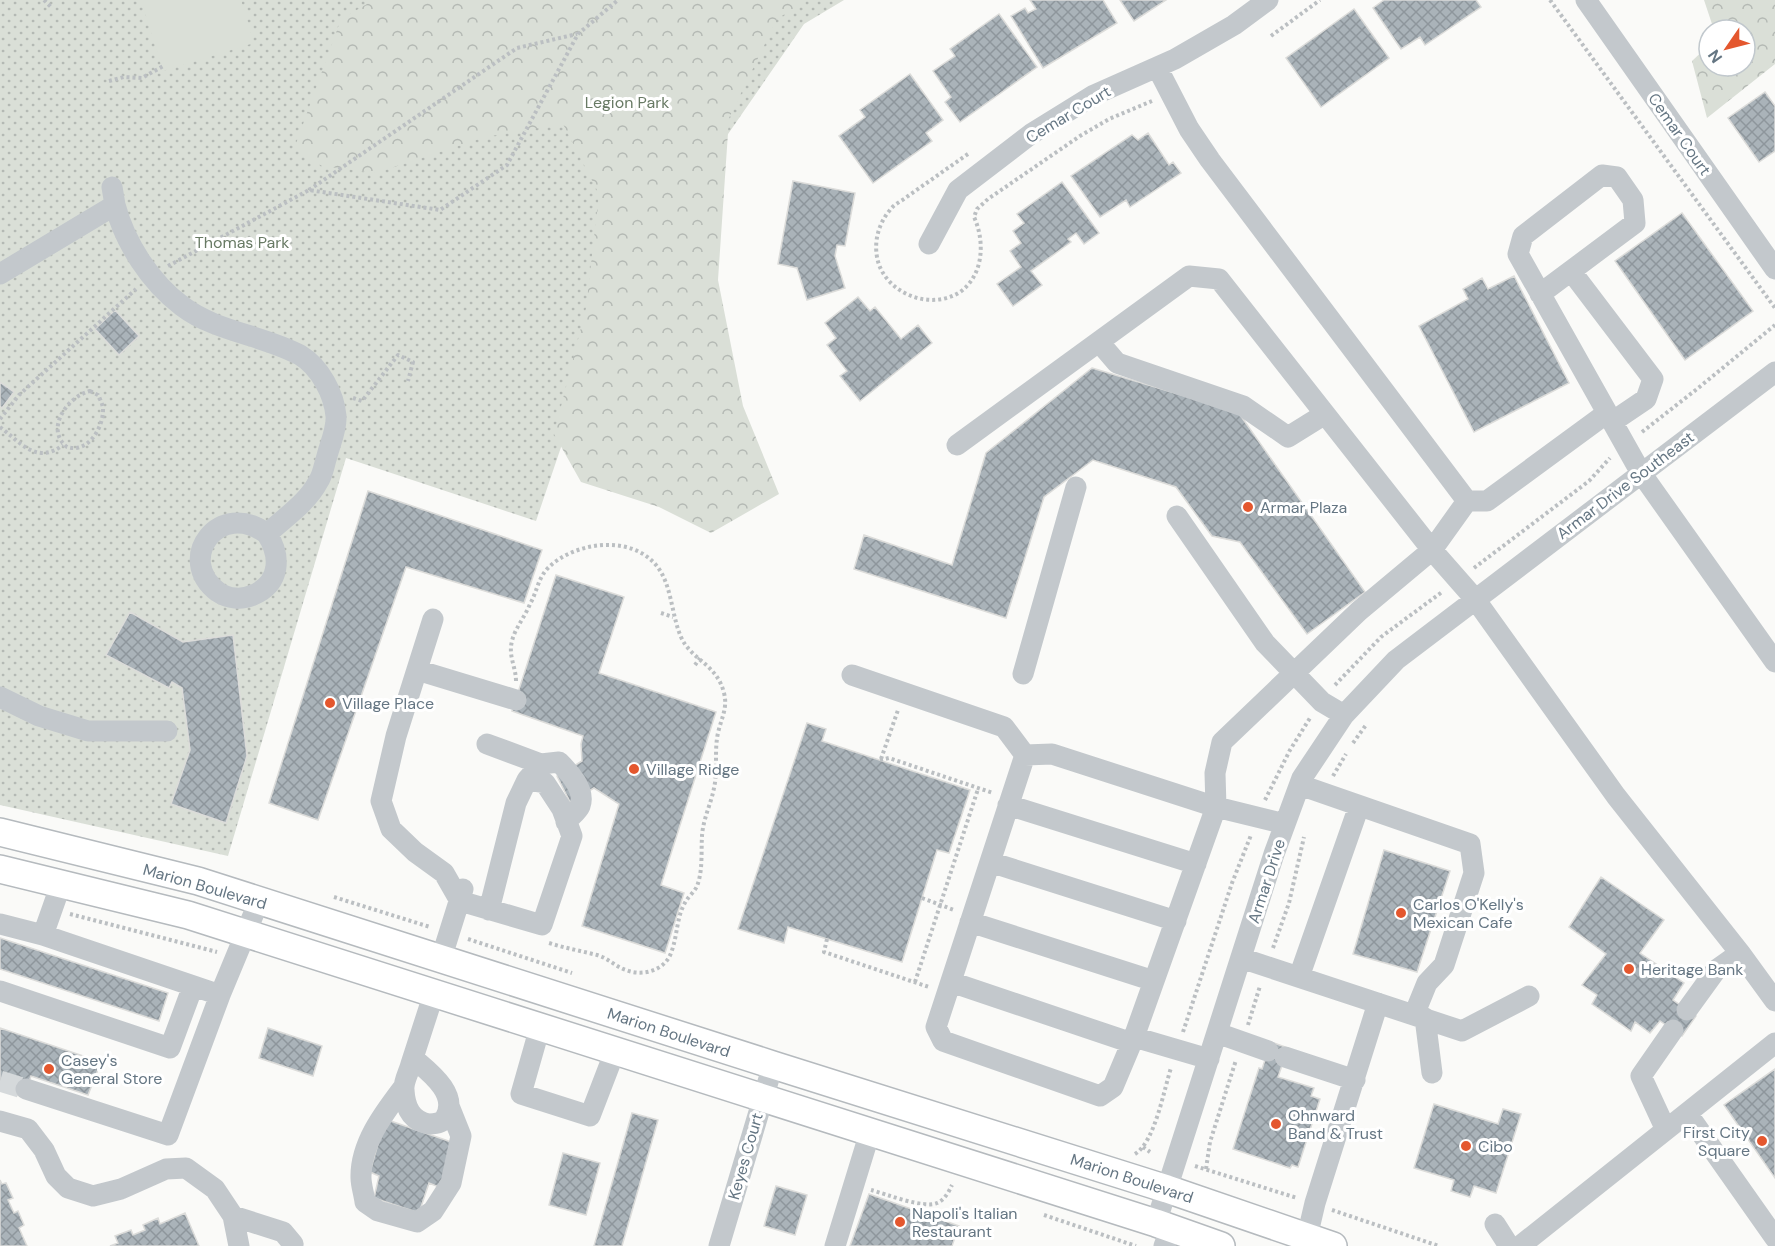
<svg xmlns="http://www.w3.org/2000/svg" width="1775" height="1246" font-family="'DM Sans',sans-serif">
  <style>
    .green { fill: url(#green-dots) }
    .forest { fill: url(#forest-crowns) }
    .pitch { fill: #dadfd7 }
    .building { fill: url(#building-cross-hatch); stroke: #dcdcda; stroke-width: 1.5 }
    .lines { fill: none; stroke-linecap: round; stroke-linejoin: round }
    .minor-tunnel { stroke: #d5d9db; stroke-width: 21; stroke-dasharray: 21 10; stroke-linecap: butt }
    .major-casing { stroke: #b5babe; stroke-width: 30 }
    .path { stroke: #bbbfc2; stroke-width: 4; stroke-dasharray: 3 3; stroke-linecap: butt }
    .minor { stroke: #c3c8cc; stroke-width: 21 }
    .major { stroke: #fff; stroke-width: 27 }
    .poi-dot { fill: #e4572e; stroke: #fff; stroke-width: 2 }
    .labels { text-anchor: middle; stroke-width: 6; stroke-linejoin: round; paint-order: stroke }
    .park-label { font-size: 16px; fill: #687a64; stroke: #fff }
    .street-label { font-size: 16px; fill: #657683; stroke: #fff }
    .poi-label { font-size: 16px; fill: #657683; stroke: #fff; text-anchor: start }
  </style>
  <defs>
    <pattern id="green-dots" width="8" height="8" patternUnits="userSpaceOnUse" patternTransform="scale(1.5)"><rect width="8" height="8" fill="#dadfd7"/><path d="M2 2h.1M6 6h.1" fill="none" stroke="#b4b9b4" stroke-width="1.8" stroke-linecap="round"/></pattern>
    <pattern id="forest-crowns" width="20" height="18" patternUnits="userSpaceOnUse" patternTransform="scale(1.5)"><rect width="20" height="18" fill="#dadfd7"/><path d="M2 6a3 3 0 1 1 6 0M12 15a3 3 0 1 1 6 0" fill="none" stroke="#b4b9b4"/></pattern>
    <pattern id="building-cross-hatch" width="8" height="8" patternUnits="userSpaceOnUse" patternTransform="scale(1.5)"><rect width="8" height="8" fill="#aab3b9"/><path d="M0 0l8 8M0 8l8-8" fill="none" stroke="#8e969c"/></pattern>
  </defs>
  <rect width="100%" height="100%" fill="#fafaf8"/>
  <path class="green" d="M0,0h844l-40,24 -87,126 -95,117 -86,254 -190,-63 -118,398 -228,-51z"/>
  <path class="forest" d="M374,0h433l-30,19 -48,99 -11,162 25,126 36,88 -68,39 -52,-26 -78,-25 -27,-48 32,-126 13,-114 -36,-70 -78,13 -109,36 -54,-7 -28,-17 47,-130z
    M1704,0h71v64l-68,54 -15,-57 17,-16v21h36v-36h-31z"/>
  <path class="pitch" d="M141,0h100l13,43 -91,28z"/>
  <path class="building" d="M1030,0h73l14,23 -74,45 -32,-52 14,-8 3,5 8,-4z
    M1120,0h46l-32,21z
    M1384,0h92l5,7 -56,38 -5,-8 -19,12 -28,-41z
    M1354,9l35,49 -68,49 -35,-49z
    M999,14l38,53 -77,55 -15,-20 6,-5 -18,-26 22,-15 -5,-7z
    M910,74l33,46 -17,13 6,8 -59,42 -34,-47 26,-19 -5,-7z
    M1765,92l10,14v45l-16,11 -31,-44z
    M1148,133l21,32 4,-3 8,11 -51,34 -4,-7 -26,17 -29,-41 61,-41 6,5z
    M793,181l62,12 -10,53 -8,-1 -2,11 10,32 -38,12 -10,-32 -19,-4z
    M1062,182l37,51 -15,11 -8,-11 -8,6 3,3 -40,29 11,14 -29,21 -16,-22 24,-17 -11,-16 11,-8 -8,-12 11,-8 -7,-9z
    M1682,213l71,98 -68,49 -70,-99z
    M1514,276l55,107 -95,49 -55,-106 49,-27 -5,-10 19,-11 6,11z
    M858,297l12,14 5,-4 26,32 17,-14 14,18 -72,58 -20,-25 7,-5 -20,-26 9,-7 -11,-15z
    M115,310l24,26 -20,19 -24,-26z
    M1092,368l146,44 127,180 -58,42 -67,-92 -28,-6 -36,-49 -83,-27 -49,37 -38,121 -152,-49 10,-34 88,30 34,-112z
    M0,382l14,10 -12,16 -2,-2z
    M368,491l174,59 -18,53 -118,-36 -88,253 -49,-17z
    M556,575l68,22 -25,76 117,39 -55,173 23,8 -19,60 -83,-27 37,-122 -25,-16 -24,14 -13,-26 25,-15 -1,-17 2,-8 -71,-25z
    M130,612l53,30 50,-7 14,121 -21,67 -55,-19 19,-54 -8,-62 -10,-6 -3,6 -63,-33z
    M807,723l19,6 -4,12 148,49 -21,63 -12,-3 -35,112 -114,-35 -4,16 -46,-14z
    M1384,850l66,21 -33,101 -64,-18z
    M1601,877l63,43 -24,33 44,30 -11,17 23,16 -14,20 -22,-15 -10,12 -15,-11 -4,9 -39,-27 5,-9 -15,-10 24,-31 -37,-27z
    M0,938l168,55 -9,28 -159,-52z
    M0,1028l101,34 -13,33 -57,-19 -7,21 -24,-7z
    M268,1028l54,18 -9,30 -54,-18z
    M1271,1042l17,6 -10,29 36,11 -3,8 9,3 -22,68 -6,-2 -2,3 -57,-19 26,-81 3,1z
    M1775,1069v109l-51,-73z
    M1434,1104l64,20 5,-15 18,5 -25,79 -22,-7 -4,11 -19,-6 3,-11 -40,-12z
    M632,1113l26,7 -36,126h-28z
    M385,1119l72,25 -13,45 -15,-6 -10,30 -45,-15 5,-22 -9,-4z
    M563,1153l37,10 -14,52 -37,-10z
    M0,1180l2,4 4,-1 7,15 -5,2 6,13 4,-2 6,14 -5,3 8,18h-27z
    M776,1186l31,9 -12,40 -31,-9z
    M869,1194l90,32 -7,20h-102z
    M185,1213l14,33h-89l8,-3 -3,-7 16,-6 2,5 12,-5 -2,-5 15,-7 2,6z"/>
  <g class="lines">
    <path class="minor-tunnel" d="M0,1081l26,8"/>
    <g class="major-casing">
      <path id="major" d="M0,832l198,49 575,184 394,124 166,57
        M0,869l188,46 968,308 65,23"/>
    </g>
    <path class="path" d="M44,0l7,7
      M1550,0l225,308
      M1271,36l49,-36
      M109,81l15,-4 18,1 23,-13
      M968,154c-20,14 -40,28 -60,42 -6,5 -14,8 -18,14 -11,13 -16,30 -13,47 6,35 52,55 83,35 24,-17 25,-51 14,-75l3,-8 11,-10 92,-63 29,-17 43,-18
      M309,190l208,-142 60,-14
      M168,266l141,-76 131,20 67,-45 71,-131 40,-34
      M90,391l8,4c2,4 4,8 5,13 1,19 -15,46 -36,39 -23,-18 1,-51 23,-56z
      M353,398l9,3 36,-46 15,7 -5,19
      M0,419l19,-24 117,-106
      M0,427c21,16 37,38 63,18
      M1642,432l55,-43 78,-64
      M1474,568l115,-87 21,-23
      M661,613l12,4
      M695,665l5,-7
      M516,681c0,-14 -8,-25 -4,-40 3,-13 13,-24 18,-37 7,-12 8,-26 18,-36 26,-26 82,-34 108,-3 16,19 15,49 25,72 10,23 36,27 43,56 4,15 -3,26 -6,40 -4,18 0,37 -4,55 -3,16 -11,31 -12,48 -1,16 1,35 -5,50 -2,5 -8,10 -11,15 -10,16 -8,34 -15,52 -6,17 -28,24 -45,17 -10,-3 -18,-12 -29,-15 -16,-4 -32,-7 -48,-12
      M1335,685l46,-48 61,-45
      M1353,743l13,-18
      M881,759l17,-49
      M880,760l9,-2 104,35
      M1333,776l13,-22
      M1265,800l25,-50 20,-32
      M334,897l96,30
      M922,898l32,12
      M70,914l147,38
      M468,939l104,34
      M827,939l-3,13 105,35
      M1273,948l16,-45 15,-66
      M915,982l63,-193
      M1248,1025l12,-39
      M1183,1032l49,-149 19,-48
      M1143,1147l7,5
      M1135,1154c20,-12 29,-65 36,-86
      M1195,1166l102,32
      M1206,1169l4,-27 26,-82
      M871,1190c15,4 53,19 66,13 8,-3 12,-12 15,-18
      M1332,1210l107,36
      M1044,1215l92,31"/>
    <path class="minor" d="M1586,0l189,269
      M1157,67l32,62 21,31 257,341
      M115,205c10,38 35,77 67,101 34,26 81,29 118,49 20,12 34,39 36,61 1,13 -6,28 -9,40 -3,9 -4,19 -9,26 -11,21 -34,36 -51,52 14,22 14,49 -14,61 -11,5 -25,4 -35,-3 -44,-33 2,-94 49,-58
      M929,244l29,-54 73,-56 63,-39 81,-36 59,-34 34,-25
      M1571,271l82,108 -7,20 -34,23
      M0,274l115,-69 -3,-18
      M1540,294l95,-71 -2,-23 -16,-23 -15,-2 -79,61 -5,18 123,219 134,189
      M1099,342l18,21 126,43 45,31 37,-23
      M957,445l232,-169 30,3 213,271 43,49 141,197 124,157 35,48
      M1177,516l88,127 57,59 22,13
      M433,619l-37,117 -15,65 10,28 24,23 29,21 16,28 82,24 30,-89 -10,-27 -17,-26 -18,-3 -11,23 -27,107
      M417,670l99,30
      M1023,674l53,-187
      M852,675l152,52 21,28
      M0,697l39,19 49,15h79
      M487,744l54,20
      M527,780l14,-16 18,-2c10,10 27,28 21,44 -2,5 -10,11 -14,16
      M1300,785l170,59 4,29 -30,92 -17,18 -13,32
      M1008,805l188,59
      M990,862l186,59
      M61,884l-18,51 177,60 39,-94
      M970,922l184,59
      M0,924l43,11
      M1241,958l221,73 67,-35
      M441,959l22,-70
      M1299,977l60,-171
      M951,982l181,61
      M0,991l170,57 23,-62
      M1687,1010l29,-40 24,-17
      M1425,1018l7,55
      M540,1027l-19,67 69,22 25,-65
      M1217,1033l51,18
      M1134,1037l-21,50 -13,9 -157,-55 -7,-14 89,-272 27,-1 164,53 -1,-34 7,-31 137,-131 73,-61 35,-49h20l120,-88
      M1285,1057l70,23
      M413,1058c15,13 47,36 32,60 -3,5 -10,6 -16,6 -18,-3 -24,-17 -25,-34 -1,-8 5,-18 7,-26 8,-24 15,-47 23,-71
      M1209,1059l-75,-22 82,-230 69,17
      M403,1088c-19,25 -43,56 -42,90 0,7 3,16 4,24l13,9 39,11 16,-11 18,-28 10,-47 -12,-30
      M26,1089l142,46 52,-140
      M1687,1113l88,125
      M0,1121l28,8 16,21 12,26 12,12 25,8 28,-7 45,-20 20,-1 29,21 18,27 6,30
      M1666,1130l-25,-54 32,-46
      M233,1216l50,16 10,12 -1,2
      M1156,1223l118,-369 28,-76 42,-63 52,-55 379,-288
      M1495,1224l14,22
      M1307,1237l8,-34 63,-200
      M719,1246l54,-181
      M835,1246l35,-114
      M1164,1246l7,-18
      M1520,1246l255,-203"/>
    <use href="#major" class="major"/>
  </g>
  <g class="poi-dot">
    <circle cx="1248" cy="507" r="6"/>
    <circle cx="330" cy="703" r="6"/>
    <circle cx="634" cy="769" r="6"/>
    <circle cx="1401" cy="913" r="6"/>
    <circle cx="1629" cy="969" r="6"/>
    <circle cx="49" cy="1069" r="6"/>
    <circle cx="1276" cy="1124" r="6"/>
    <circle cx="1762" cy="1141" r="6"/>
    <circle cx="1466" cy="1146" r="6"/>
    <circle cx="900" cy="1222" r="6"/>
  </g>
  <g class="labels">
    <g class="park-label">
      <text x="627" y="108">Legion Park</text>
      <text x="242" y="248">Thomas Park</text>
    </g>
    <g class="street-label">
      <text transform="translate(1068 114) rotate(-31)" y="6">Cemar Court</text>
      <text transform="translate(1680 134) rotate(55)" y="6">Cemar Court</text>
      <text transform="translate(1625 485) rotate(-37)" y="6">Armar Drive Southeast</text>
      <text transform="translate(1266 881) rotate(-72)" y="6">Armar Drive</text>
      <text transform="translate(205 886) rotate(16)" y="6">Marion Boulevard</text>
      <text transform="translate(669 1032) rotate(18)" y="6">Marion Boulevard</text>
      <text transform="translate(745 1156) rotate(-74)" y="6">Keyes Court</text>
      <text transform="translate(1132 1178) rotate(18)" y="6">Marion Boulevard</text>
    </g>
    <g class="poi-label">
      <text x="1260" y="513">Armar Plaza</text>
      <text x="342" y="709">Village Place</text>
      <text x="646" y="775">Village Ridge</text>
      <text x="1413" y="910">Carlos O'Kelly's<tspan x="1413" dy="18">Mexican Cafe</tspan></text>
      <text x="1641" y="975">Heritage Bank</text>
      <text x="61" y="1066">Casey's<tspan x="61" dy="18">General Store</tspan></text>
      <text x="1288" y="1121">Ohnward<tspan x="1288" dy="18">Band &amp; Trust</tspan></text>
      <text x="1750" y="1138" text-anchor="end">First City<tspan x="1750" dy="18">Square</tspan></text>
      <text x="1478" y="1152">Cibo</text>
      <text x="912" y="1219">Napoli's Italian<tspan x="912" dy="18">Restaurant</tspan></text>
    </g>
  </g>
  <g transform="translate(1727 48) rotate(235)"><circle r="28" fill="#ffffff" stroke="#c1c8cd" stroke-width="1.5"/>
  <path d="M0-4.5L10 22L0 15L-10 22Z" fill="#e4572e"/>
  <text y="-9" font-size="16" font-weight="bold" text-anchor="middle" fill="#657683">N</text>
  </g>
</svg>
